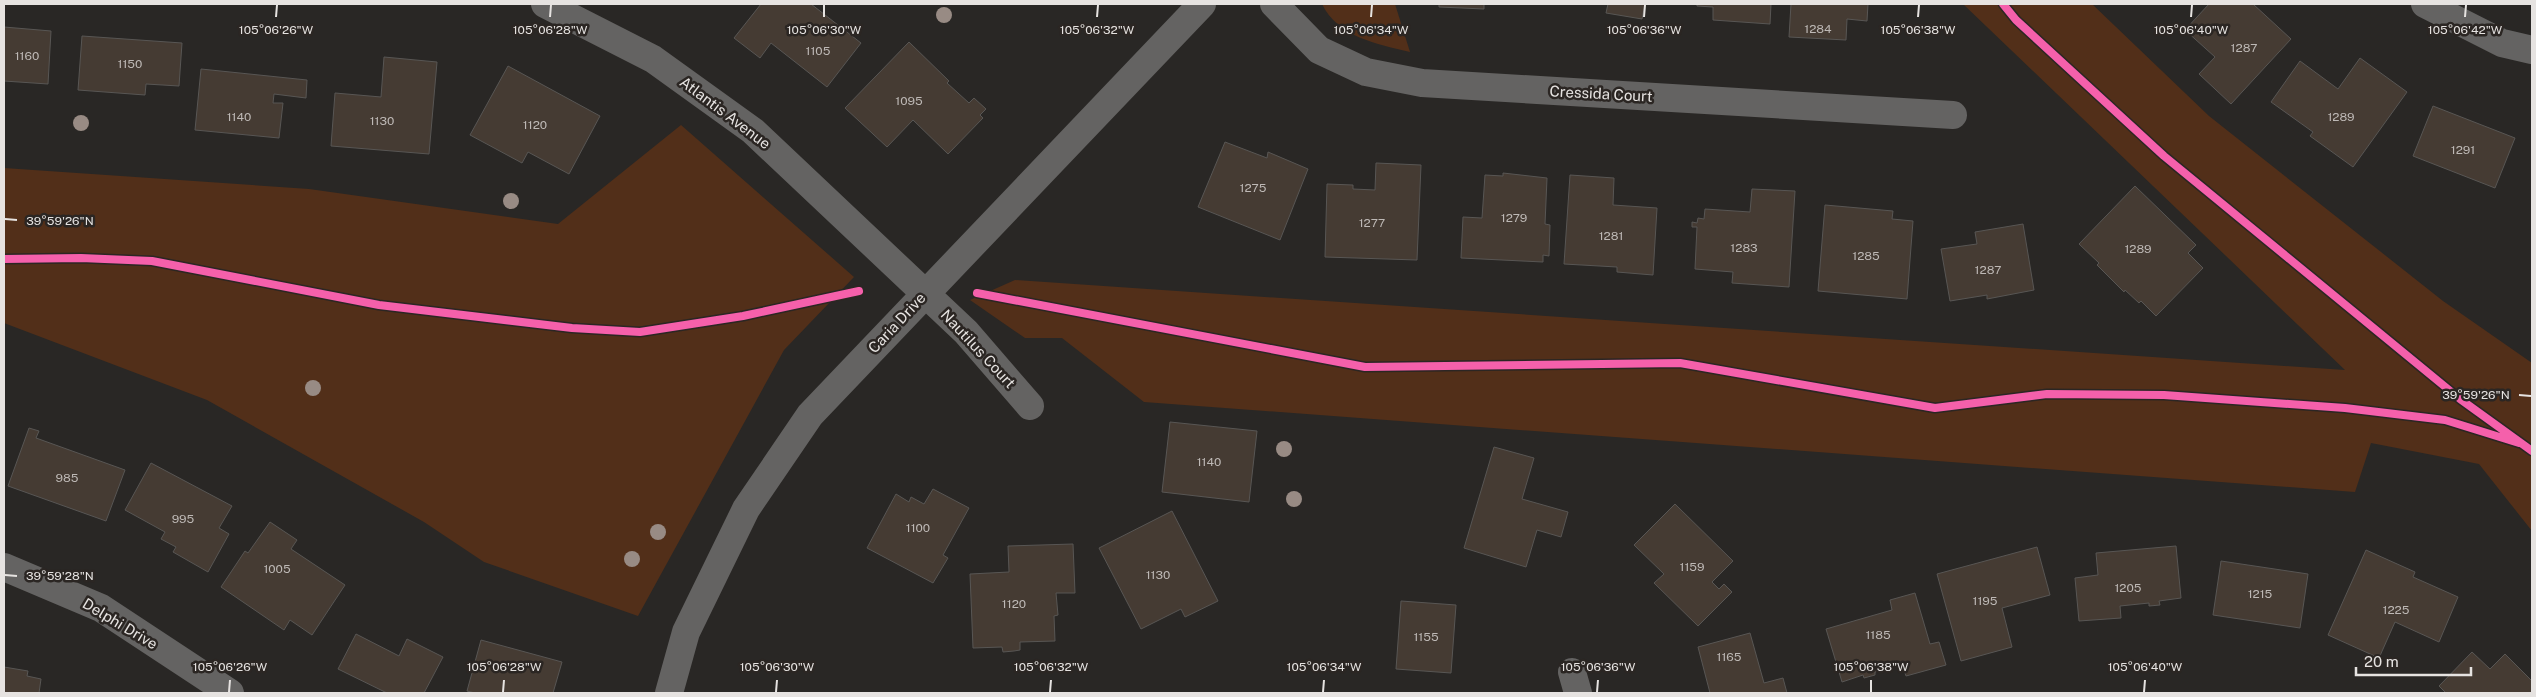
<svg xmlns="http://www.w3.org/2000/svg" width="2536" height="697" font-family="'Public Sans',sans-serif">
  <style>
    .green { fill: #522f19 }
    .building { fill: #453b33; stroke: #585654 }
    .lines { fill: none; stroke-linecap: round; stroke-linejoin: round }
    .minor { stroke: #646362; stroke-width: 28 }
    .cycleway-casing { stroke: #2b2623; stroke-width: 11 }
    .cycleway { stroke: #f560ab; stroke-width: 8 }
    .tree { fill: #988b84 }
    .ticks { fill: none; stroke: #e6e3e1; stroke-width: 2 }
    .labels { text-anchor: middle; stroke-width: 5; stroke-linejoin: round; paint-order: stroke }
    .number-label { font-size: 12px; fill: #beb9b6 }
    .street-label { font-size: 15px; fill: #e6e3e1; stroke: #2b2623 }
    .ticks-label { font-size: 12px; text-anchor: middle; fill: #e6e3e1; stroke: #2b2623; stroke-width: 5; stroke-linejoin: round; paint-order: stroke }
  </style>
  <rect width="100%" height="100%" fill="#292725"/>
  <path class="green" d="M1322,4h73l15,48c-33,-8 -72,-15 -88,-48z
    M1963,4h129l117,112 234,185 89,62v168l-53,-67 -108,-21 -16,49 -1211,-90 -82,-64h-37l-55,-38 45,-20 1330,90z
    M681,125l173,152 -70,73 -146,266 -154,-54 -60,-40 -217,-122 -203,-77v-155l305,21 249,35z"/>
  <path class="building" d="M761,4h50l50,39 -34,44 -56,-44 -11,15 -26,-20z
    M1439,4h45v5l-45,-2z
    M1608,4h37l-3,15 -36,-6z
    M1697,4h74l-1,20 -57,-4v-13l-16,-1z
    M1791,4h77l-1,17 -20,-2 -1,21 -57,-3z
    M2209,4h44l38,35 -60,65 -32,-30 16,-17 -30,-27z
    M4,27l47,4 -3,53 -44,-3z
    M82,36l100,7 -3,43 -33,-2 -1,11 -67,-5z
    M909,42l40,39 -2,2 22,20 5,-5 12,11 -6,6 3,3 -35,36 -35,-34 -26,27 -42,-39z
    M384,57l53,5 -8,92 -98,-8 4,-53 46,4z
    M2360,58l47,34 -54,75 -43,-31 3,-4 -42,-30 29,-41 38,28z
    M508,66l92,50 -31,58 -41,-22 -6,11 -52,-28z
    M201,69l106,11 -1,18 -32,-4 -1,9h10l-4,35 -84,-8z
    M2433,106l82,32 -20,50 -82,-32z
    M1225,142l42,16 1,-6 40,17 -28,71 -82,-33z
    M1376,163l45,2 -4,95 -92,-3 2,-73 26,1v4l22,1z
    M1503,173l44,5 -2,46 5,1 -1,31 -6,-1v7l-82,-4 2,-41 19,1 3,-43 18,1z
    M1570,175l44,3 -1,27 44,3 -4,67 -36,-3v-5l-53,-3z
    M2135,186l61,59 -8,8 15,15 -47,48 -15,-15 -2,2 -14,-13 -1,2 -27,-27 2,-2 -20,-19z
    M1752,189l43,2 -6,96 -57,-4 1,-11 -38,-3 2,-42h-5v-5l5,1 1,-5 6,1 1,-10 45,3z
    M1825,205l68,6 -1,8 21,2 -6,78 -89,-8z
    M2023,224l11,66 -47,9v-4l-37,6 -9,-52 36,-5 -2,-12z
    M1170,422l87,9 -8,71 -87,-10z
    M29,428l10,3 -3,7 89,32 -19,51 -98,-35z
    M1494,447l40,11 -12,41 46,13 -7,25 -24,-7 -11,37 -62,-19z
    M151,463l81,43 -13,22 10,6 -21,38 -35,-20 3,-5 -15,-8 4,-7 -40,-22z
    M933,489l36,19 -26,47 5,3 -15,25 -66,-35 29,-54 13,8 2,-5 13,7z
    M1675,504l58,57 -21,21 7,7 5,-5 8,8 -34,34 -44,-43 10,-9 -30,-29z
    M1172,511l46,90 -33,16 -4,-8 -40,20 -42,-81z
    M270,522l27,18 -6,9 54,36 -33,50 -22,-15 -6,10 -63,-43 24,-36 3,2z
    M1073,544l2,49h-19l2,22 -4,1 1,25 -35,1v8l-6,1 -11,1 -1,-5 -29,1 -3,-74 39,-2 -1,-26z
    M2176,546l5,52 -22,3 1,4 -11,1v-3l-29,3 1,12 -42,3 -4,-43 23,-3 -2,-22z
    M2037,547l13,48 -48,13 10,39 -51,14 -24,-87z
    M2366,550l49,22 -2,5 45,20 -19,45 -44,-20 -16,36 -51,-23z
    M2221,561l87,13 -8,54 -87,-13z
    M1915,593l15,51 9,-2 7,23 -40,11 -4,-12 -27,8v3l-11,3 -1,-3 -21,7 -16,-53 66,-19 -2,-10z
    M1401,601l55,4 -5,68 -55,-4z
    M1750,633l14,50 19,-5 4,15h-77l-12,-46z
    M356,634l43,22 8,-17 36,18 -19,36h-37l-49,-24z
    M481,640l81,22 -9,31h-78l-8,-2z
    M2472,652l18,17 15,-15 27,27v12h-86l-7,-7z
    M4,667l24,4 -1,5 14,3 -2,14h-35z"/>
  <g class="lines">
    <path class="minor" d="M545,4l108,55 100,72 213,201 64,74
      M1274,4l45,46 47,22 56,11 531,32
      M2425,4l77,39 30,7
      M4,567l97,41 129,85
      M1572,672l6,21
      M669,693l17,-61 60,-123 64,-94 392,-411"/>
    <g class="cycleway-casing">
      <path id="cycleway" d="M2003,4l13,16 148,136 296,243 72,52
        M4,259l77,-1 71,3 227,44 193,23 68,4 103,-16 116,-25
        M977,293l388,74 315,-4 255,45 112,-14 117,1 181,13 100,12 74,23"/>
    </g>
    <use href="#cycleway" class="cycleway"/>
  </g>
  <g class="tree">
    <circle cx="944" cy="15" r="8"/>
    <circle cx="81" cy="123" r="8"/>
    <circle cx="511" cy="201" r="8"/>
    <circle cx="313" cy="388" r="8"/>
    <circle cx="1284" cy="449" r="8"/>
    <circle cx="1294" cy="499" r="8"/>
    <circle cx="658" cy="532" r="8"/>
    <circle cx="632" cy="559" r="8"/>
  </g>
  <path class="ticks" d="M276,17l1,-12M550,17l1,-12M824,17v-12M1097,17l1,-12M1371,17l1,-12M1644,17l1,-12M1918,17l1,-12M2191,17l1,-12M2465,17l1,-12M5,219l12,1M2519,395l12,1M5,575l12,1M229,692l1,-12M503,692l1,-12M776,692l1,-12M1050,692l1,-12M1323,692l1,-12M1597,692l1,-12M1871,692v-12M2144,692l1,-12"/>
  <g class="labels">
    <g class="number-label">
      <text x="1818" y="33">1284</text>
      <text x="2244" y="52">1287</text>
      <text x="818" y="55">1105</text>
      <text x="27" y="60">1160</text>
      <text x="130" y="68">1150</text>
      <text x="909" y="105">1095</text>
      <text x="239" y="121">1140</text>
      <text x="2341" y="121">1289</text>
      <text x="382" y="125">1130</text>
      <text x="535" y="129">1120</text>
      <text x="2463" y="154">1291</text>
      <text x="1253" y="192">1275</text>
      <text x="1514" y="222">1279</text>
      <text x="1372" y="227">1277</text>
      <text x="1611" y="240">1281</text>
      <text x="1744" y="252">1283</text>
      <text x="2138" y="253">1289</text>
      <text x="1866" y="260">1285</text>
      <text x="1988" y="274">1287</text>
      <text x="1209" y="466">1140</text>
      <text x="67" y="482">985</text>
      <text x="183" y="523">995</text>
      <text x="918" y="532">1100</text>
      <text x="1692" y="571">1159</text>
      <text x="277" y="573">1005</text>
      <text x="1158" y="579">1130</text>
      <text x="2128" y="592">1205</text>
      <text x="2260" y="598">1215</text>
      <text x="1985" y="605">1195</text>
      <text x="1014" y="608">1120</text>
      <text x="2396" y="614">1225</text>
      <text x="1878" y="639">1185</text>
      <text x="1426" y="641">1155</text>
      <text x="1729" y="661">1165</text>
    </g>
    <g class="street-label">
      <text transform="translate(1601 94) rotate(3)" y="5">Cressida Court</text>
      <text transform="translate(725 113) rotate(37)" y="5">Atlantis Avenue</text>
      <text transform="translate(897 323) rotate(-47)" y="5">Caria Drive</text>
      <text transform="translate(978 349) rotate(47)" y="5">Nautilus Court</text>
      <text transform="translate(120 624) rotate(31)" y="5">Delphi Drive</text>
    </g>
  </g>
  <g class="ticks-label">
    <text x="276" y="34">105°06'26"W</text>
    <text x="550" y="34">105°06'28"W</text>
    <text x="824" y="34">105°06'30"W</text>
    <text x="1097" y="34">105°06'32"W</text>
    <text x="1371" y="34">105°06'34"W</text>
    <text x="1644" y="34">105°06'36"W</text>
    <text x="1918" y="34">105°06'38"W</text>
    <text x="2191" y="34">105°06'40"W</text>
    <text x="2465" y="34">105°06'42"W</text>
    <text x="60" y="225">39°59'26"N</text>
    <text x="2476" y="399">39°59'26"N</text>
    <text x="60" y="580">39°59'28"N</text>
    <text x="230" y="671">105°06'26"W</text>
    <text x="504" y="671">105°06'28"W</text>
    <text x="777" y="671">105°06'30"W</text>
    <text x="1051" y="671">105°06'32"W</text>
    <text x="1324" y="671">105°06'34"W</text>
    <text x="1598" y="671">105°06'36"W</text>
    <text x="1871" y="671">105°06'38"W</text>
    <text x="2145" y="671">105°06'40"W</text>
  </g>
  <rect width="2536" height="697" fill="none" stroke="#e6e3e1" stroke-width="10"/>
  <path d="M2356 667v8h115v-8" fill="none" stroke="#e6e3e1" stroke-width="2.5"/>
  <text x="2364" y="667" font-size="15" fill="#e6e3e1" stroke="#2b2623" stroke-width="4" paint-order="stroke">20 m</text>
</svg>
